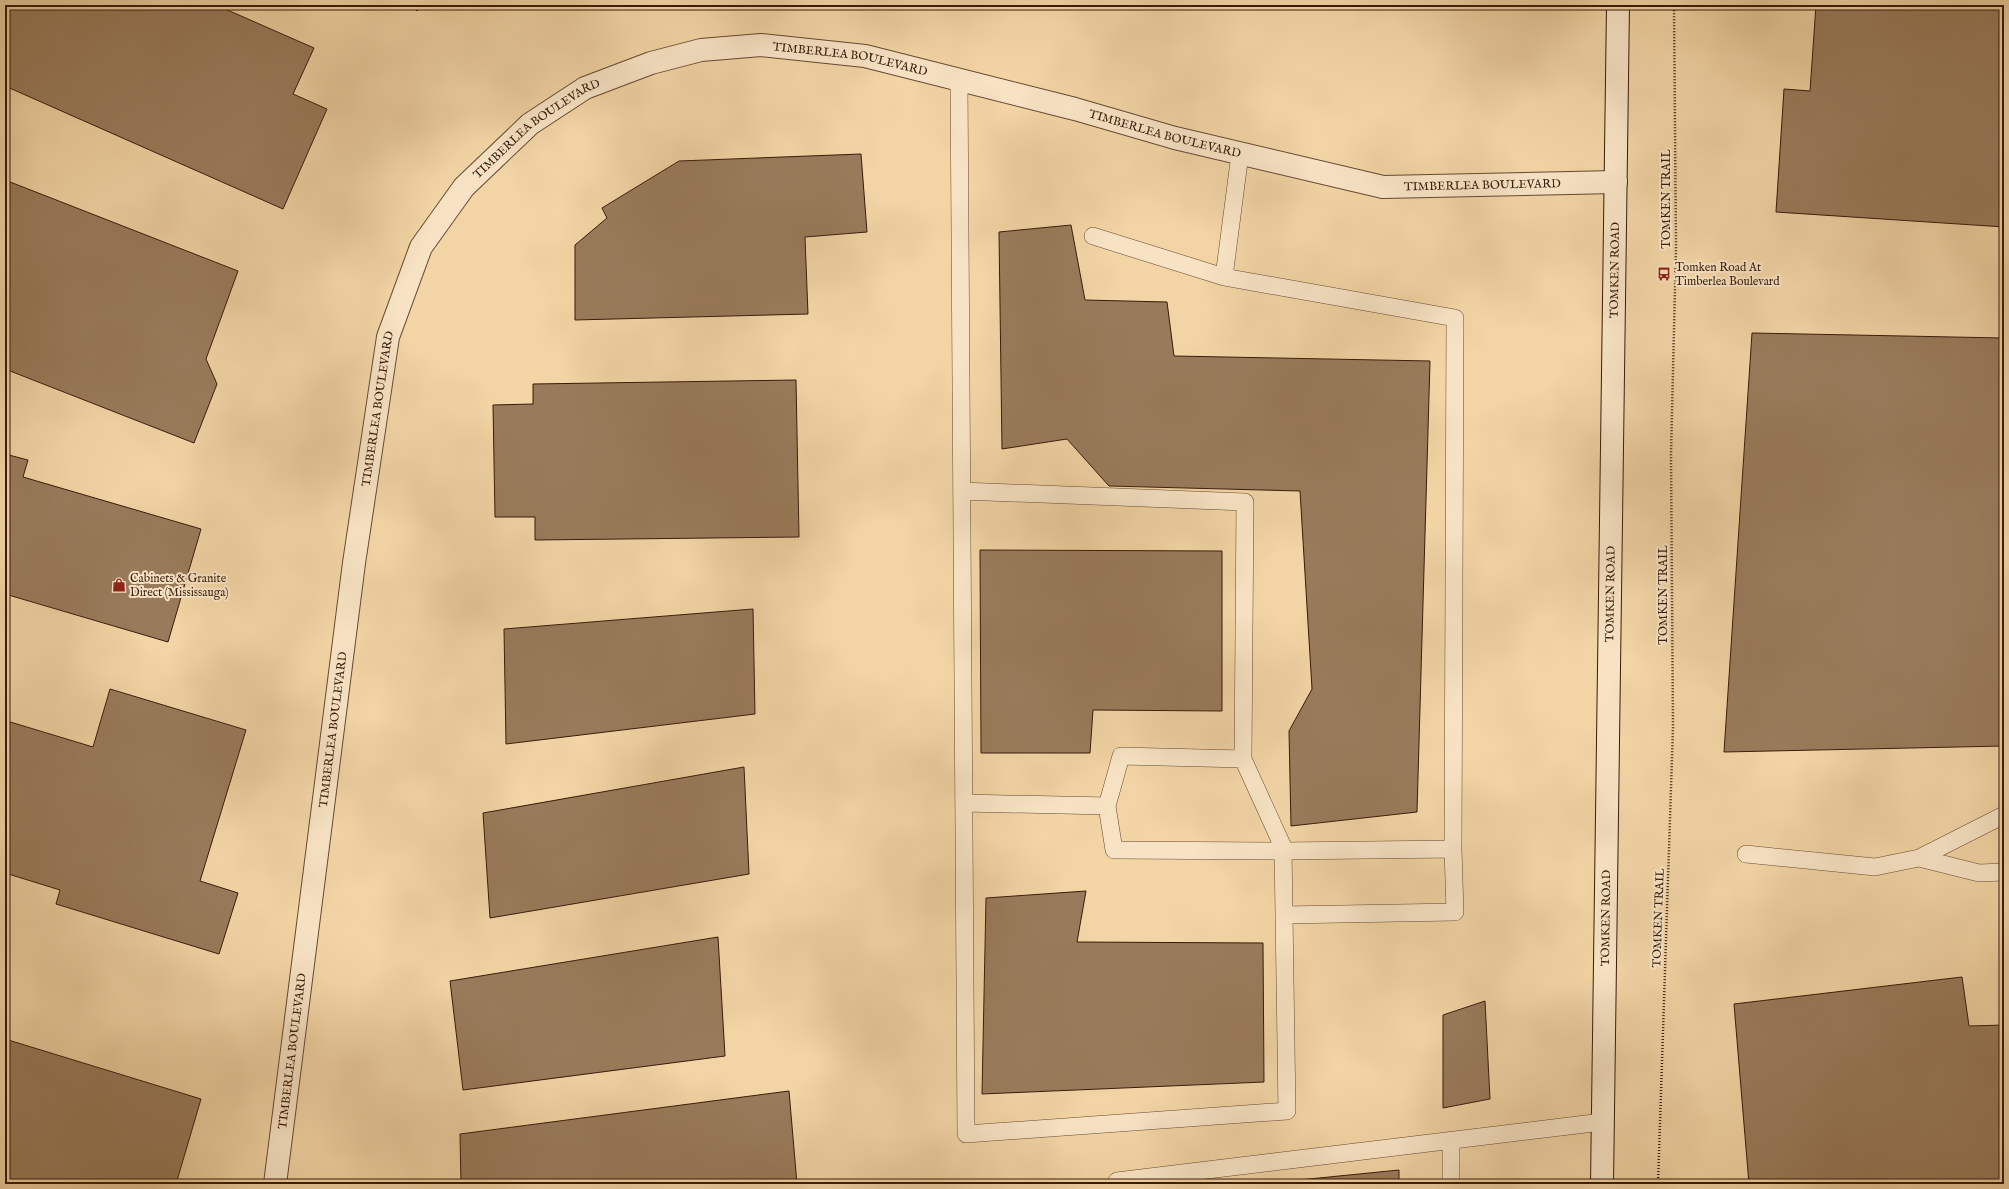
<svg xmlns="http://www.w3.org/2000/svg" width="2009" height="1189" font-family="'IM FELL English',serif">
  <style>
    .building { fill: #997b5b; stroke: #381b0a }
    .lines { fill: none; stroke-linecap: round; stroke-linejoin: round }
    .lane-casing { stroke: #664931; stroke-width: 18 }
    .street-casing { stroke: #664931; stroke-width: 24 }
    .secondary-casing { stroke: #381b0a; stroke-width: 24 }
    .path { stroke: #381b0a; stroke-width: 2.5; stroke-dasharray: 1 2; stroke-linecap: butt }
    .lane { stroke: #f7e3c4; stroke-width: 17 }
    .street { stroke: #f7e3c4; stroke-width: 22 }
    .secondary { stroke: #f7e3c4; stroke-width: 22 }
    .labels { text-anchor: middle; stroke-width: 4; stroke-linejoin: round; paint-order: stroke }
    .street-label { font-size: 12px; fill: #381b0a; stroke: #f7e3c4 }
    .poi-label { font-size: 12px; fill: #381b0a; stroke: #f7e3c4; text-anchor: start }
  </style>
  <rect width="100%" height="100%" fill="#f2d4a5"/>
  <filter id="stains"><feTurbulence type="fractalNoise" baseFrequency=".005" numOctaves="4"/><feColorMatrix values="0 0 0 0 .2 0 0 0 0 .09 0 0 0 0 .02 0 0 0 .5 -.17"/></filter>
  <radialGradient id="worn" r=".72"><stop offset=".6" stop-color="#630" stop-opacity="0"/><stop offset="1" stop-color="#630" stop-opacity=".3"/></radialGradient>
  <path class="building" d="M7,5h209l98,43 -21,46 34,15 -44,100 -278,-123v-77z
    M411,5h12l-6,6z
    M1816,5h188v222l-228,-15 8,-123 26,2z
    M861,154l6,78 -62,5 3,77 -233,6v-75l32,-27 -5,-10 77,-47z
    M5,180l233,91 -32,88 11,25 -23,59 -189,-74z
    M1071,225l14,75 82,2 7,54 256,5 -13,451 -126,14 -2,-95 23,-42 -12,-198 -191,-5 -42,-47 -65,10 -3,-217z
    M1752,333l252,5v408l-280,6z
    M796,380l3,157 -264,3v-23h-40l-2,-112 40,-1v-20z
    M5,454l23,6 -5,17 178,52 -33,113 -163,-48z
    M980,550l242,1v160l-129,-1 -3,43h-109z
    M753,609l2,105 -249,30 -2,-115z
    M110,689l136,41 -46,151 38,12 -19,61 -163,-50 4,-14 -55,-17v-146l2,-6 86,26z
    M744,767l5,107 -259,44 -7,-105z
    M1086,891l-9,51 186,1 1,139 -282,12 4,-196z
    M718,937l7,119 -262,34 -13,-109z
    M1962,977l7,49 35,-1v159h-255l-15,-180z
    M1485,1001l5,98 -47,9v-93z
    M5,1039l196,60 -25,85h-171z
    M789,1091l8,93h-336l-1,-50z
    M1399,1170v14h-140z"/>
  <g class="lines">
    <g class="lane-casing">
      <path id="lane" d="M959,81l7,1053 321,-23 -4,-264 -40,-88 2,-257 -283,-11
        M1224,277l16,-123
        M964,803l143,3 7,44 169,1 170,-2 2,-531 -231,-41 -131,-41
        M1107,806l14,-50 122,3
        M1746,854l129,13 44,-9 60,15 25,-1
        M1919,858l85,-43
        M1284,915l171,-3 -2,-63
        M1117,1184v-3l485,-59
        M1451,1184v-43"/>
    </g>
    <g class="street-casing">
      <g id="street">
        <path id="s1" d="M275,1184l79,-621 34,-226 33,-90 43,-60 66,-63 55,-36 66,-25 50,-13 60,-5 104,11 210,53 100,29 208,49 233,-5"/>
      </g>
    </g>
    <g class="secondary-casing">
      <g id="secondary">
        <path id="s2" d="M1602,1184l16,-1179"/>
      </g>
    </g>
    <path class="path" d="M1658,1184l15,-457 -2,-273 5,-207 -2,-242"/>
    <use href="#lane" class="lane"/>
    <use href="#street" class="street"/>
    <use href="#secondary" class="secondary"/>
  </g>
  <defs>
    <g id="bus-bare" transform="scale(1.08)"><path d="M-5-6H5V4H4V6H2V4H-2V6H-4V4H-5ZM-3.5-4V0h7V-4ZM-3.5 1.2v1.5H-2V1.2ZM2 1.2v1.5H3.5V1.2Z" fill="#8f2418" stroke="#f7e3c4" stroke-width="2.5" paint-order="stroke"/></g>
    <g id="shop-bare" transform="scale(1.08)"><path d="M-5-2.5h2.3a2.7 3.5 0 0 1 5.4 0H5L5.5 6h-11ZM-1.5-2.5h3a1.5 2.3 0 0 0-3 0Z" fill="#8f2418" stroke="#f7e3c4" stroke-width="2.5" paint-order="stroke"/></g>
  </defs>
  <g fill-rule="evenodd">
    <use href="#bus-bare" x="1664" y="274"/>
    <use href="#shop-bare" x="119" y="585"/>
  </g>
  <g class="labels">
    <g class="street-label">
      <text dy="4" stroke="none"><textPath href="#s1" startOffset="1454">TIMBERLEA BOULEVARD</textPath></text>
      <text dy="4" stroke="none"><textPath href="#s1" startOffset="1118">TIMBERLEA BOULEVARD</textPath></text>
      <text dy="4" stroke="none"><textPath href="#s1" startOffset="1778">TIMBERLEA BOULEVARD</textPath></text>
      <text dy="4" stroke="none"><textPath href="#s1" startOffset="2102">TIMBERLEA BOULEVARD</textPath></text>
      <text transform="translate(1666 199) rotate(-90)" y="4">TOMKEN TRAIL</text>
      <text dy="4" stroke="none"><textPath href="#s2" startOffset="914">TOMKEN ROAD</textPath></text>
      <text dy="4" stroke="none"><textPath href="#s1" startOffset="782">TIMBERLEA BOULEVARD</textPath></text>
      <text dy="4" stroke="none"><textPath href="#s2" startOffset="590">TOMKEN ROAD</textPath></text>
      <text transform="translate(1663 595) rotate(-90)" y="4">TOMKEN TRAIL</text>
      <text dy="4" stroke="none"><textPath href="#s1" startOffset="458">TIMBERLEA BOULEVARD</textPath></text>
      <text dy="4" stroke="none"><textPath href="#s2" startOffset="266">TOMKEN ROAD</textPath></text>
      <text transform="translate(1658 918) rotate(-88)" y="4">TOMKEN TRAIL</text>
      <text dy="4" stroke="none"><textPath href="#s1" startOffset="134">TIMBERLEA BOULEVARD</textPath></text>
    </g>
    <g class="poi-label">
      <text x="1675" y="271">Tomken Road At<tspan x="1675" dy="14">Timberlea Boulevard</tspan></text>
      <text x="130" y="582">Cabinets &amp; Granite<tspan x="130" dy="14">Direct (Mississauga)</tspan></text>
    </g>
  </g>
  <rect width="2009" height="1189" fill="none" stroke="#f2d4a5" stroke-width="20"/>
  <rect x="6" y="6" width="1997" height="1177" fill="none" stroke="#381b0a" stroke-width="2"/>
  <rect x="10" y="10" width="1989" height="1169" fill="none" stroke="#381b0a"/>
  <rect width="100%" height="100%" filter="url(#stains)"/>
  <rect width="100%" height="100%" fill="url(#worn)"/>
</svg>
